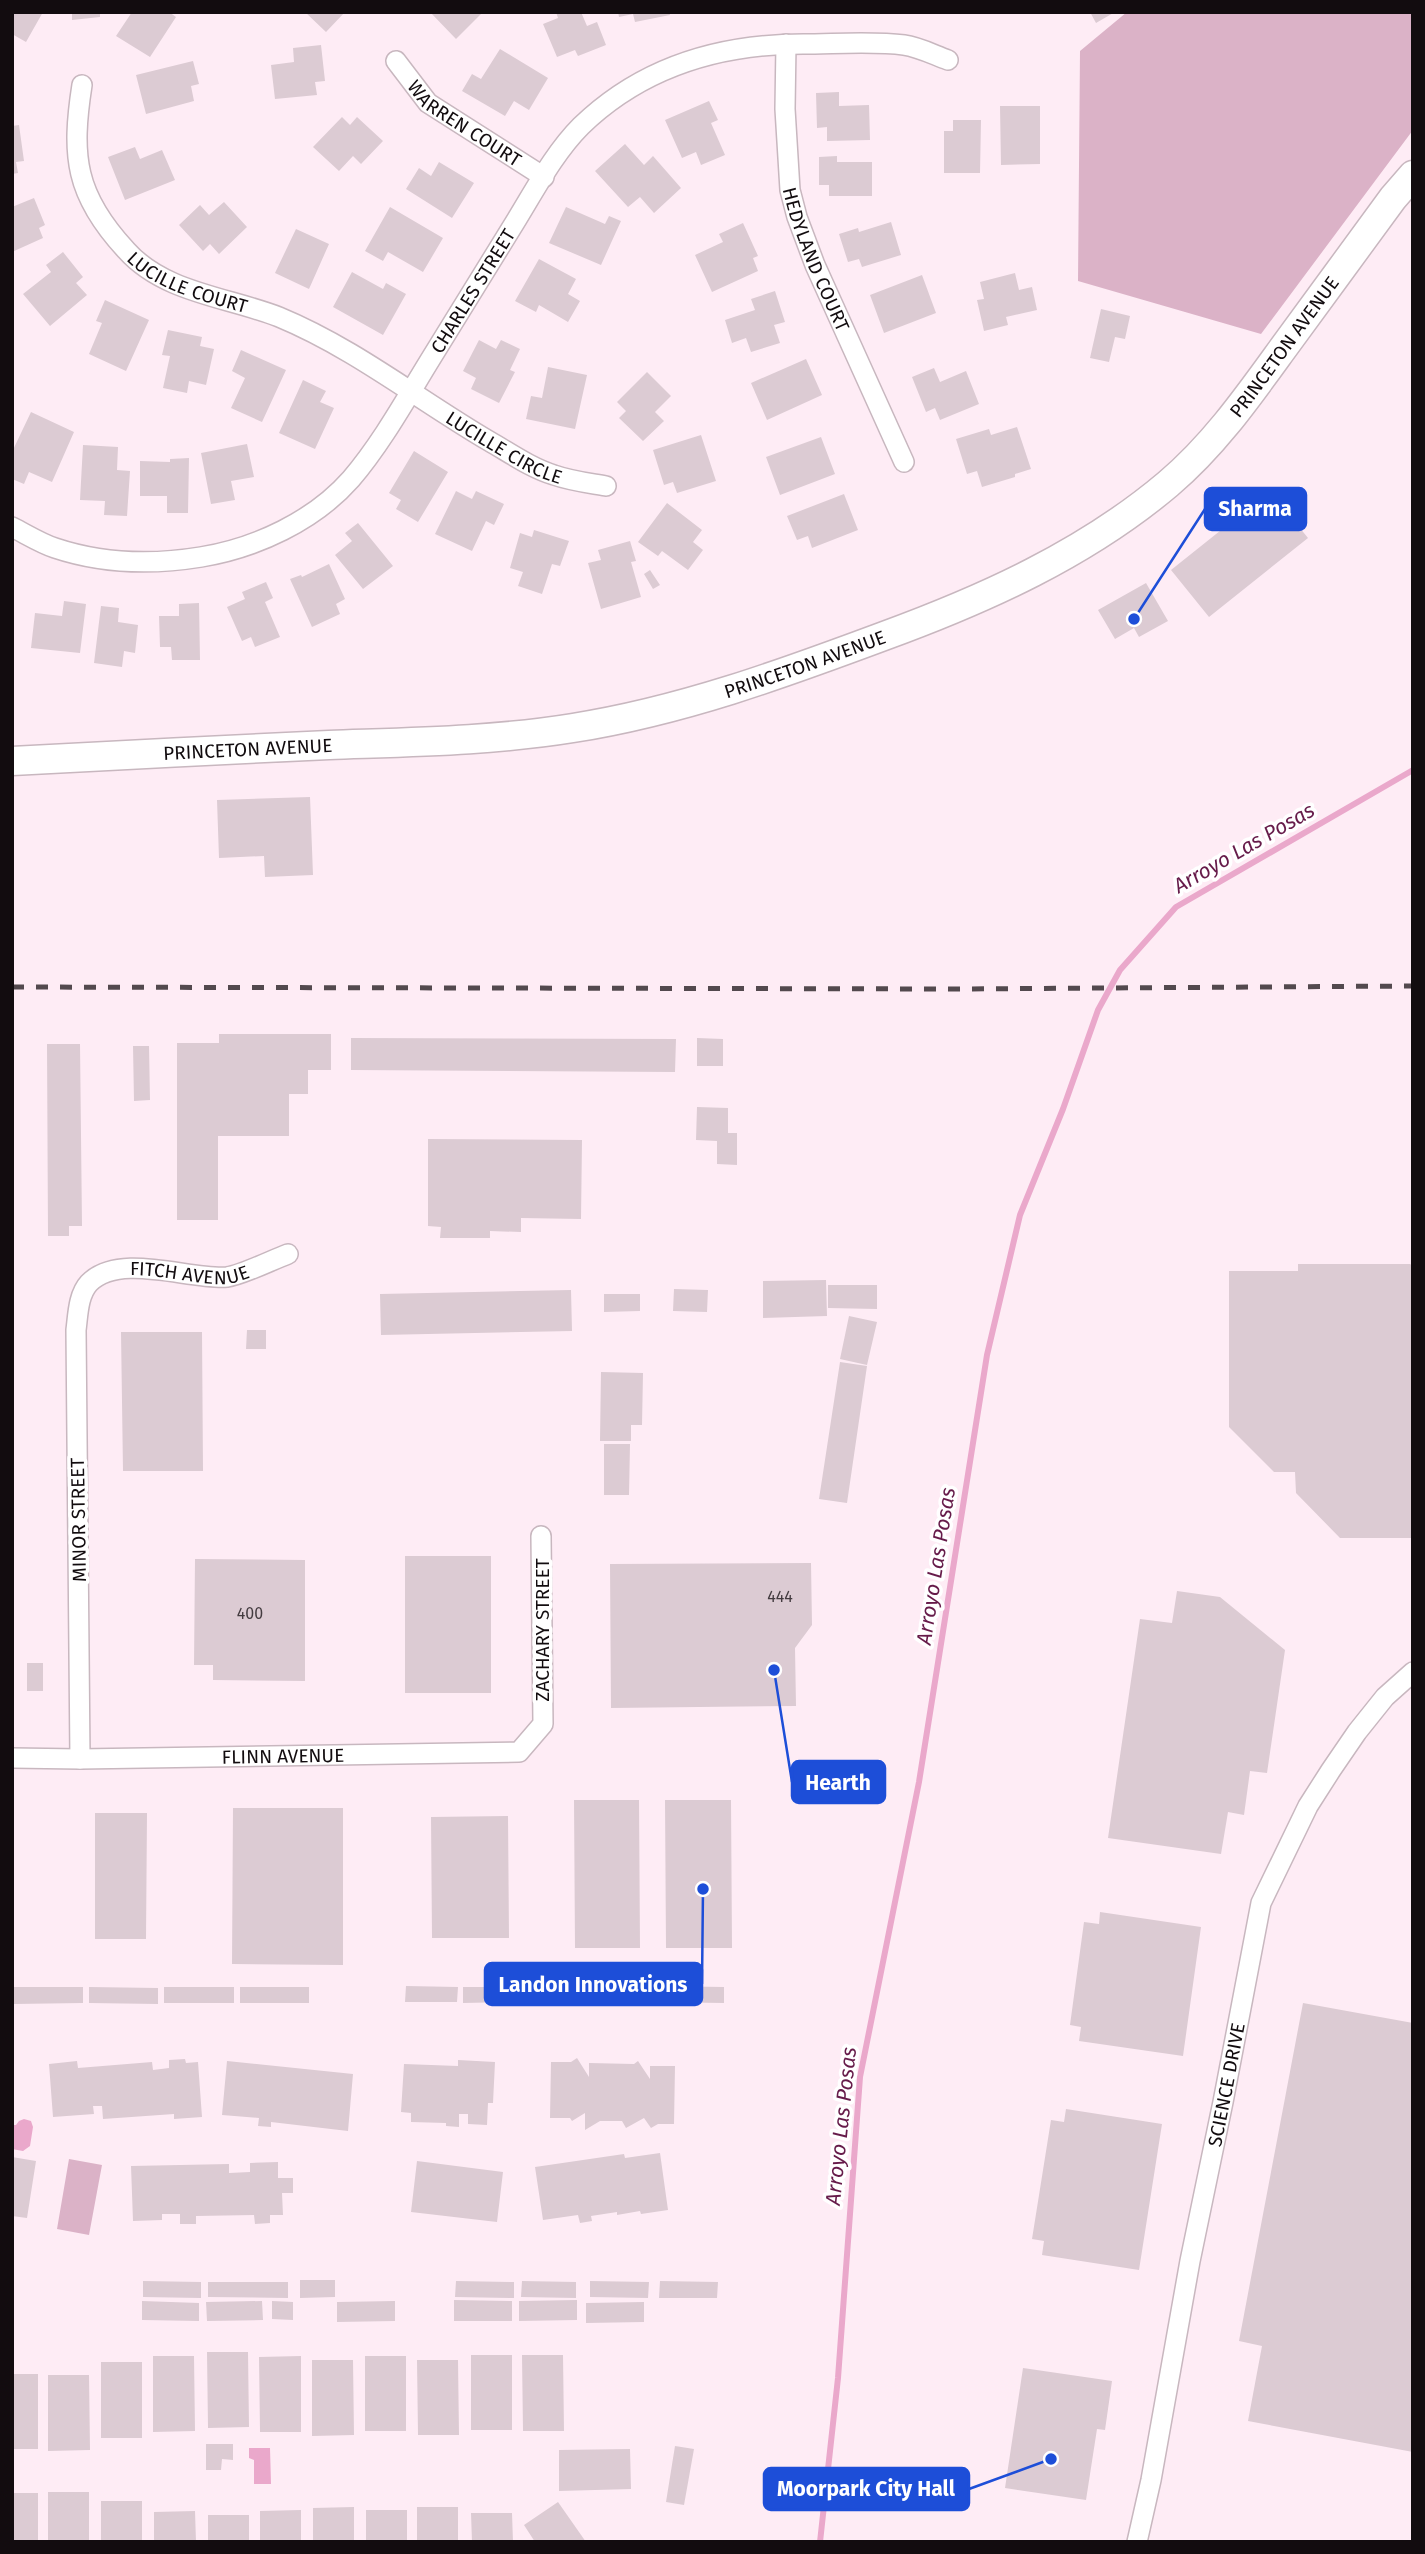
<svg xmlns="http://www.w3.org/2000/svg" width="1425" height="2554" font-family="'Fira Sans',sans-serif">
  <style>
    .green { fill: #dbb2c7 }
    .water { fill: #eaa8cb }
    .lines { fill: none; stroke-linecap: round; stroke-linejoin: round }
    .stream { stroke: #eaa8cb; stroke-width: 6 }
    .building { fill: #dccbd3 }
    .street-casing { stroke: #c8b7bf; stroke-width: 22 }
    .secondary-casing { stroke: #c8b7bf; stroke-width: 31 }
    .street { stroke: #fff; stroke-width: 19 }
    .secondary { stroke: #fff; stroke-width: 28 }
    .rail { stroke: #53494e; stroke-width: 5; stroke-dasharray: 12 12; stroke-linecap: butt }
    .labels { text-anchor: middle; stroke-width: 7; stroke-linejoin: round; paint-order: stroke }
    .number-label { font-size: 16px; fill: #443c40 }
    .street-label { font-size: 19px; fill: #120c0f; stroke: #fff }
    .water-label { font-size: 21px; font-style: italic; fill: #661b4a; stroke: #fff }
    .leader { fill: none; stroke: #1d4ed8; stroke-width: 2.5 }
    .callout-dot { fill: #1d4ed8; stroke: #fff; stroke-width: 2.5 }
    .callout { fill: #1d4ed8; stroke: #1d4ed8; stroke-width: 2.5 }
    .callout-label { font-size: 21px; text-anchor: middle; font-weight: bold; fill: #fff }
  </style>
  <rect width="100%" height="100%" fill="#feecf5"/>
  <path class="green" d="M1127,12h286v118l-152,204 -183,-53 2,-230z
    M69,2159l33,6 -13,70 -32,-6z"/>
  <path class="water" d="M24,2119l7,2 2,6 -3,19 -7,5 -11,-2v-24h4l3,-4z
    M249,2448h21l1,36h-17v-24l-5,-2z"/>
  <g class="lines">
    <path class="stream" d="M820,2542l18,-164 22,-301 59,-295 68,-427 33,-140 43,-106 35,-99 22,-40 56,-63 237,-137"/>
  </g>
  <path class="building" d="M12,12h31l-17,30 -14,-8z
    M72,12h28v5l-28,3z
    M132,12h37l7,5 -26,40 -34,-21z
    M305,12h40l-19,20z
    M430,12h53l-27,27z
    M556,12h25l6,14 10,-4 9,23 -28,11 -3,-6 -18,7 -14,-33 15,-6z
    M618,12h51l1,3 -35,7 -2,-8 -14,3z
    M1090,12h25l-19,11z
    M321,45l4,36 -10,1 2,13 -42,4 -4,-34 23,-3 -1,-14z
    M500,49l48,29 -19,32 -15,-9 -9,15 -43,-25 10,-17 9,5z
    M193,61l6,23 -8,2 3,15 -48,13 -10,-39z
    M839,92v14l30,-1 1,35 -43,1v-14l-10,1 -1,-35z
    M709,101l9,19 -7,3 14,32 -24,10 -5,-13 -14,6 -17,-38z
    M1000,106h40v58l-39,1z
    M342,117l8,8 7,-8 26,24 -22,23 -8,-8 -14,15 -26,-24z
    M953,120h28l-1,53h-36v-42h9z
    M19,125l5,36 -8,1 2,11 -6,1v-48z
    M625,144l19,21 9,-9 28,32 -27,25 -14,-16 -12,10 -33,-36z
    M135,147l5,12 22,-9 13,30 -50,20 -17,-43z
    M837,156v6h35v34h-43v-11h-10v-28z
    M439,162l35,21 -22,35 -46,-29 13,-21 12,8z
    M34,198l11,27 -6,3 4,10 -31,14v-45z
    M224,202l23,25 -28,27 -9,-10 -7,7 -24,-26 21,-20 9,10z
    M390,207l53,31 -20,34 -35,-20 -5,9 -18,-10z
    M566,207l39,17 4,-8 12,5 -20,44 -52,-22z
    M891,222l10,33 -39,12 -3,-8 -11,3 -9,-28 19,-6 1,4z
    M743,223l15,33 -5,2 5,13 -46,21 -17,-37 28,-13 -4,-8z
    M296,229l33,15 -20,45 -34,-16z
    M63,252l20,25 -7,6 11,12 -37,31 -27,-32 28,-22 -5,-7z
    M539,259l37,20 -8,15 12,7 -12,21 -29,-17 -3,7 -21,-11z
    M352,272l31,17 3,-6 20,11 -23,41 -50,-28z
    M1015,273l4,17 13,-3 5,23 -31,7 2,8 -24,6 -7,-31 7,-1 -4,-17z
    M922,275l14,38 -52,20 -14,-38z
    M775,291l10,31 -11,3 6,18 -29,9 -5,-14 -14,5 -7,-23 30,-10 -4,-11z
    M105,300l44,20 -23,51 -37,-17 13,-31 -6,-2z
    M1101,309l29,7 -5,23 -10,-2 -6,25 -19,-4z
    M168,330l34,7 -2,9 14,3 -8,36 -17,-4 -2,12 -24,-5 7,-32 -8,-1z
    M479,340l17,9 5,-9 19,9 -10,21 5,2 -16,31 -28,-14 5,-11 -13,-7z
    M241,350l45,20 -24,52 -31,-14 14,-30 -13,-7z
    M806,359l16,36 -55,25 -16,-37z
    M548,367l39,8 -12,54 -49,-10 5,-23 11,2z
    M934,368l6,14 26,-11 13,33 -39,16 -5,-12 -9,4 -14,-35z
    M647,372l24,24 -16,16 9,9 -21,20 -24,-23 7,-7 -9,-9z
    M303,380l23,11 -6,11 14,6 -19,41 -36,-16z
    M31,412l43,20 -22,50 -23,-10 -5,12 -12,-5v-27z
    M1017,427l14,42 -16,5v3l-33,10 -5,-16 -10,3 -11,-35 33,-10 2,6z
    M701,435l15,46 -39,12 -4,-11 -9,3 -11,-35z
    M821,437l14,37 -55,21 -14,-38z
    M247,444l7,33 -23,4 4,19 -24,4 -10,-51z
    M83,445l35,2 -1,23 13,1 -3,45 -23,-1 1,-14 -25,-1z
    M414,451l34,21 -30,50 -22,-13 5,-9 -12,-7z
    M189,458l-1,55h-21v-17h-27v-35l30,1v-3z
    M456,491l16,8 4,-8 28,13 -10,21 -8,-4 -14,30 -37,-17z
    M1270,491l38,47 -99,79 -38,-47z
    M844,494l14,36 -46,18 -4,-12 -11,4 -10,-24z
    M667,503l35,27 -9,12 10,8 -15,20 -26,-19 -4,5 -20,-14z
    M358,523l35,43 -30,23 -28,-34 17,-14 -7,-8z
    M534,530l35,11 -9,25 -8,-2 -10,30 -24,-8 5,-14 -13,-4 10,-35 12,4z
    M630,541l6,20 -5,1 10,35 -40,12 -13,-46 13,-3 -3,-10z
    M329,564l16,35 -9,5 4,10 -28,13 -22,-48 11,-4 1,2z
    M650,570l10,15 -7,4 -9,-15z
    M266,582l7,16 -8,4 15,35 -25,10 -4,-10 -9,4 -15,-34 18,-8 -3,-7z
    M1146,583l22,38 -29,16 -5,-9 -19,11 -17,-29z
    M64,601l22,3 -6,49 -49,-5 4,-35 27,3z
    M199,603l1,57h-28l-1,-13h-11l-1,-31h20v-12z
    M101,606l18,2 -1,14 20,3 -3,28 -11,-2 -2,16 -28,-4z
    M310,797l3,78 -48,2 -1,-21 -45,2 -2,-58z
    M219,1034h112v36h-23v24h-19v42h-71v84h-41v-177h42z
    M351,1038l325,1 -1,33 -324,-2z
    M697,1038l26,1v27h-26z
    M47,1044h33l2,182h-13v10h-21z
    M133,1046h16l1,54 -16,1z
    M697,1107l31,1v25h9v32l-20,-1v-23l-21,-1z
    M428,1139l154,1 -1,79 -60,-1v14l-31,-1v7h-50l1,-11 -13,-1z
    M1298,1264h112l3,2v272h-73l-44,-45 -1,-21h-21l-45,-45v-156h69z
    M826,1280l1,36 -64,2v-37z
    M828,1285h49v24l-49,-1z
    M674,1289l34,1 -1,22 -34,-1z
    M571,1290l1,41 -191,4 -1,-41z
    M604,1294h36v17l-36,1z
    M849,1316l28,6 -10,43 -27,-6z
    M247,1330h19v19h-20z
    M121,1332h81l1,139h-80z
    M840,1362l27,4 -20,137 -28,-4z
    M601,1372l42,1 -1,52h-11v16h-31z
    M604,1444h26l-1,51h-25z
    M405,1556h86v137h-86z
    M195,1559l110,1v121l-92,-1v-15h-19z
    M811,1563l1,62 -17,23 1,58 -185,2 -1,-144z
    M1177,1591l43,6 65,53 -18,123 -17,-2 -6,44 -16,-3 -7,42 -113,-16 32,-219 32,4z
    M27,1663h16v28h-16z
    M574,1800h65l1,148h-65z
    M665,1800h66l1,148h-66z
    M233,1808h110v157l-111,-1z
    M95,1813h52l-1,126h-51z
    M508,1816l1,122h-77l-1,-121z
    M1100,1912l101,15 -18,129 -104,-15 2,-14 -11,-2 14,-103 15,2z
    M406,1986l52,1 -1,15h-52z
    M656,1986l68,1v16l-69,-1z
    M13,1987h70v16l-69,1z
    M89,1987l69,1v16l-69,-1z
    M164,1987h70v16h-70z
    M240,1987h69v16h-69z
    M463,1987h52v15l-52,1z
    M1303,2003l110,20v429l-165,-31 14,-75 -23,-5z
    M577,2058l12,19v-14l45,1 4,-3 12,18v-13h25l-1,58h-16l-7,4 -7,-10 -18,10 -4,-7h-22l-15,9v-17l-13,8 -2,-3h-20l1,-56h20z
    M185,2059l1,4 12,-1 4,55 -28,2v-5l-71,5 -1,-13h-9l1,8 -41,3 -4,-53 28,-3 1,7 74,-6 1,8 16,-2v-8z
    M458,2060l37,2 -2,41h-5l-1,22 -19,-1v-10h-9v13l-13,-1v-3l-35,-1v-9l-10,-1 3,-48 54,2z
    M227,2061l126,13 -5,57 -77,-9v5l-13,-1 1,-8 -37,-3z
    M1066,2109l96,15 -23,146 -97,-15 2,-14 -12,-2 19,-119 13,2z
    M660,2153l8,57 -27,4 -1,-3 -23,4v-3l-26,4 1,5 -12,2 -2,-8 -35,5 -8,-53 89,-13 1,4z
    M12,2157l24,4 -9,57 -15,-2z
    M417,2161l86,11 -6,50 -86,-10z
    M278,2162v16h15v15h-11l1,22h-13v8l-15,1 -1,-9 -58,1v8h-16v-10h-18v6l-29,1 -2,-55 98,-2v9l21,-1v-9z
    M300,2280h35v17l-35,1z
    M143,2281l58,1v16l-58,-1z
    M456,2281l58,1v16l-59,-1z
    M522,2281l54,1v16l-55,-1z
    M590,2281l59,1 -1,16 -58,-1z
    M660,2281l58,1 -1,16h-58z
    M208,2282h80v16l-80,-1z
    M454,2300l58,1v20h-58z
    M577,2300v20l-58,1v-20z
    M142,2301l57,2v18l-57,-1z
    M262,2301l1,19 -56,1 -1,-19z
    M272,2301l21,1v18l-21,-1z
    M395,2301v20l-58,1v-20z
    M644,2302v20l-58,1v-20z
    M207,2352h41l1,75 -41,1z
    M471,2355h41v75h-41z
    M522,2355h41l1,76h-41z
    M153,2356h41l1,75 -42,1z
    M301,2356v76h-41l-1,-75z
    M365,2356h41v75h-41z
    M312,2360h41l1,75 -42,1z
    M417,2360h41l1,75h-41z
    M101,2362h41v76h-41z
    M1023,2368l89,13 -7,49 -8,-1 -11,71 -81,-12z
    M12,2374h26v75h-26z
    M48,2375h41l1,75 -42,1z
    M206,2444h27v16l-11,-1 -1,11h-15z
    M675,2446l19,3 -10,56 -18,-3z
    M630,2449l1,40 -72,2v-41z
    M48,2492h41v50h-41z
    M12,2493h26v49h-26z
    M101,2501h41v41h-41z
    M558,2502l28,40h-51l-11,-17z
    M354,2507v35h-41v-34z
    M417,2507h41v35h-41z
    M301,2510v32h-41v-31z
    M366,2510h41v32h-41z
    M195,2511l1,31h-42v-30z
    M471,2513h41l1,29h-41z
    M208,2515h41v27h-41z"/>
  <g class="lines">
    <g class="street-casing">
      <g id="street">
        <path id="s1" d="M786,44l-1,65 5,81 7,27 18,48 89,197"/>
        <path id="s2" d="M396,61l32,42 116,74"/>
        <path id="s3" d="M82,85c-11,71 -7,110 44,165 38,43 102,47 153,67 75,31 140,83 210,124 21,12 42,27 65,34 17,6 35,8 52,11"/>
        <path id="s4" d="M12,527c14,7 28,16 43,21 48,16 97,17 146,9 55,-9 113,-36 150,-78 30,-35 55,-80 79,-119 29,-47 58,-94 87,-141 19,-31 38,-67 64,-93 61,-59 139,-82 222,-82 31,0 71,-3 101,1 15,2 30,10 44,15"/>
        <path id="s5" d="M12,1758l68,1 439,-7 24,-28 -2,-188"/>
        <path id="s6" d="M80,1759l-4,-429c2,-15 2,-35 13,-47 31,-31 100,-3 138,-6 15,-2 45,-17 61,-23"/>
        <path id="s7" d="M1137,2542l14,-62 39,-219 33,-159 38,-199 47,-97 23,-36 26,-38 28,-35 28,-25"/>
      </g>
    </g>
    <g class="secondary-casing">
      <g id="secondary">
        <path id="s8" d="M12,761c106,-6 211,-11 317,-16 81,-3 164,-4 244,-17 108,-17 209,-54 311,-92 101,-37 201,-82 284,-152 45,-38 79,-86 113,-133 37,-51 75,-102 112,-153l20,-23"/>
      </g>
    </g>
    <use href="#street" class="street"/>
    <use href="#secondary" class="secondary"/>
    <path class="rail" d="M12,987l941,2 460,-3"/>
  </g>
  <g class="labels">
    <g class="number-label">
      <text x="780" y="1602">444</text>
      <text x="250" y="1619">400</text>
    </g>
    <g class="street-label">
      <text dy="7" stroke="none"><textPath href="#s2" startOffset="94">WARREN COURT</textPath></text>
      <text dy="7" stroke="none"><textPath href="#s1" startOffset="220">HEDYLAND COURT</textPath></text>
      <text dy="7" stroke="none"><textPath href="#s3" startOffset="250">LUCILLE COURT</textPath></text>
      <text dy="7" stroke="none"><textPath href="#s4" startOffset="592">CHARLES STREET</textPath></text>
      <text dy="7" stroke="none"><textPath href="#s8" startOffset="1391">PRINCETON AVENUE</textPath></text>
      <text dy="7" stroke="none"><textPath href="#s3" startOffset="609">LUCILLE CIRCLE</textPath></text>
      <text dy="7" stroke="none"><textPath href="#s8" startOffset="803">PRINCETON AVENUE</textPath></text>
      <text dy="7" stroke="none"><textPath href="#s8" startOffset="236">PRINCETON AVENUE</textPath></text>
      <text dy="7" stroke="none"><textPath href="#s6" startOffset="583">FITCH AVENUE</textPath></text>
      <text transform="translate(78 1520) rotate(-91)" y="7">MINOR STREET</text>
      <text transform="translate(542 1630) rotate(-90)" y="7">ZACHARY STREET</text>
      <text dy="7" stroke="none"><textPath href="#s5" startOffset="271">FLINN AVENUE</textPath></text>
      <text dy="7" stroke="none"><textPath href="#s7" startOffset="466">SCIENCE DRIVE</textPath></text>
    </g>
    <g class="water-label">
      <text transform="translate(1244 848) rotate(-30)" y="7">Arroyo Las Posas</text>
      <text transform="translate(936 1566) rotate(-81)" y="7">Arroyo Las Posas</text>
      <text transform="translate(841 2126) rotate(-84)" y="7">Arroyo Las Posas</text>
    </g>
  </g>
  <path class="leader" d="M1134 619L1205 509M774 1670L792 1782M703 1889L702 1984M1051 2459L969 2489"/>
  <g class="callout-dot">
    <circle cx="1134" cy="619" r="7"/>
    <circle cx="774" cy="1670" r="7"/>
    <circle cx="703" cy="1889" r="7"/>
    <circle cx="1051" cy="2459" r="7"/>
  </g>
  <g class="callout">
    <rect x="1205" y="488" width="101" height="42" rx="7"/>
    <rect x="792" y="1761" width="93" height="42" rx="7"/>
    <rect x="485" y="1963" width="217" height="42" rx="7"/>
    <rect x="764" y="2468" width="205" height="42" rx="7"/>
  </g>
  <g class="callout-label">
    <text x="1255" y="516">Sharma</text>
    <text x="838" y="1790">Hearth</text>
    <text x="593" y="1992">Landon Innovations</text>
    <text x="866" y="2496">Moorpark City Hall</text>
  </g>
  <rect width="1425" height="2554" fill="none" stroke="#120c0f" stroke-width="28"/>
</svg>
